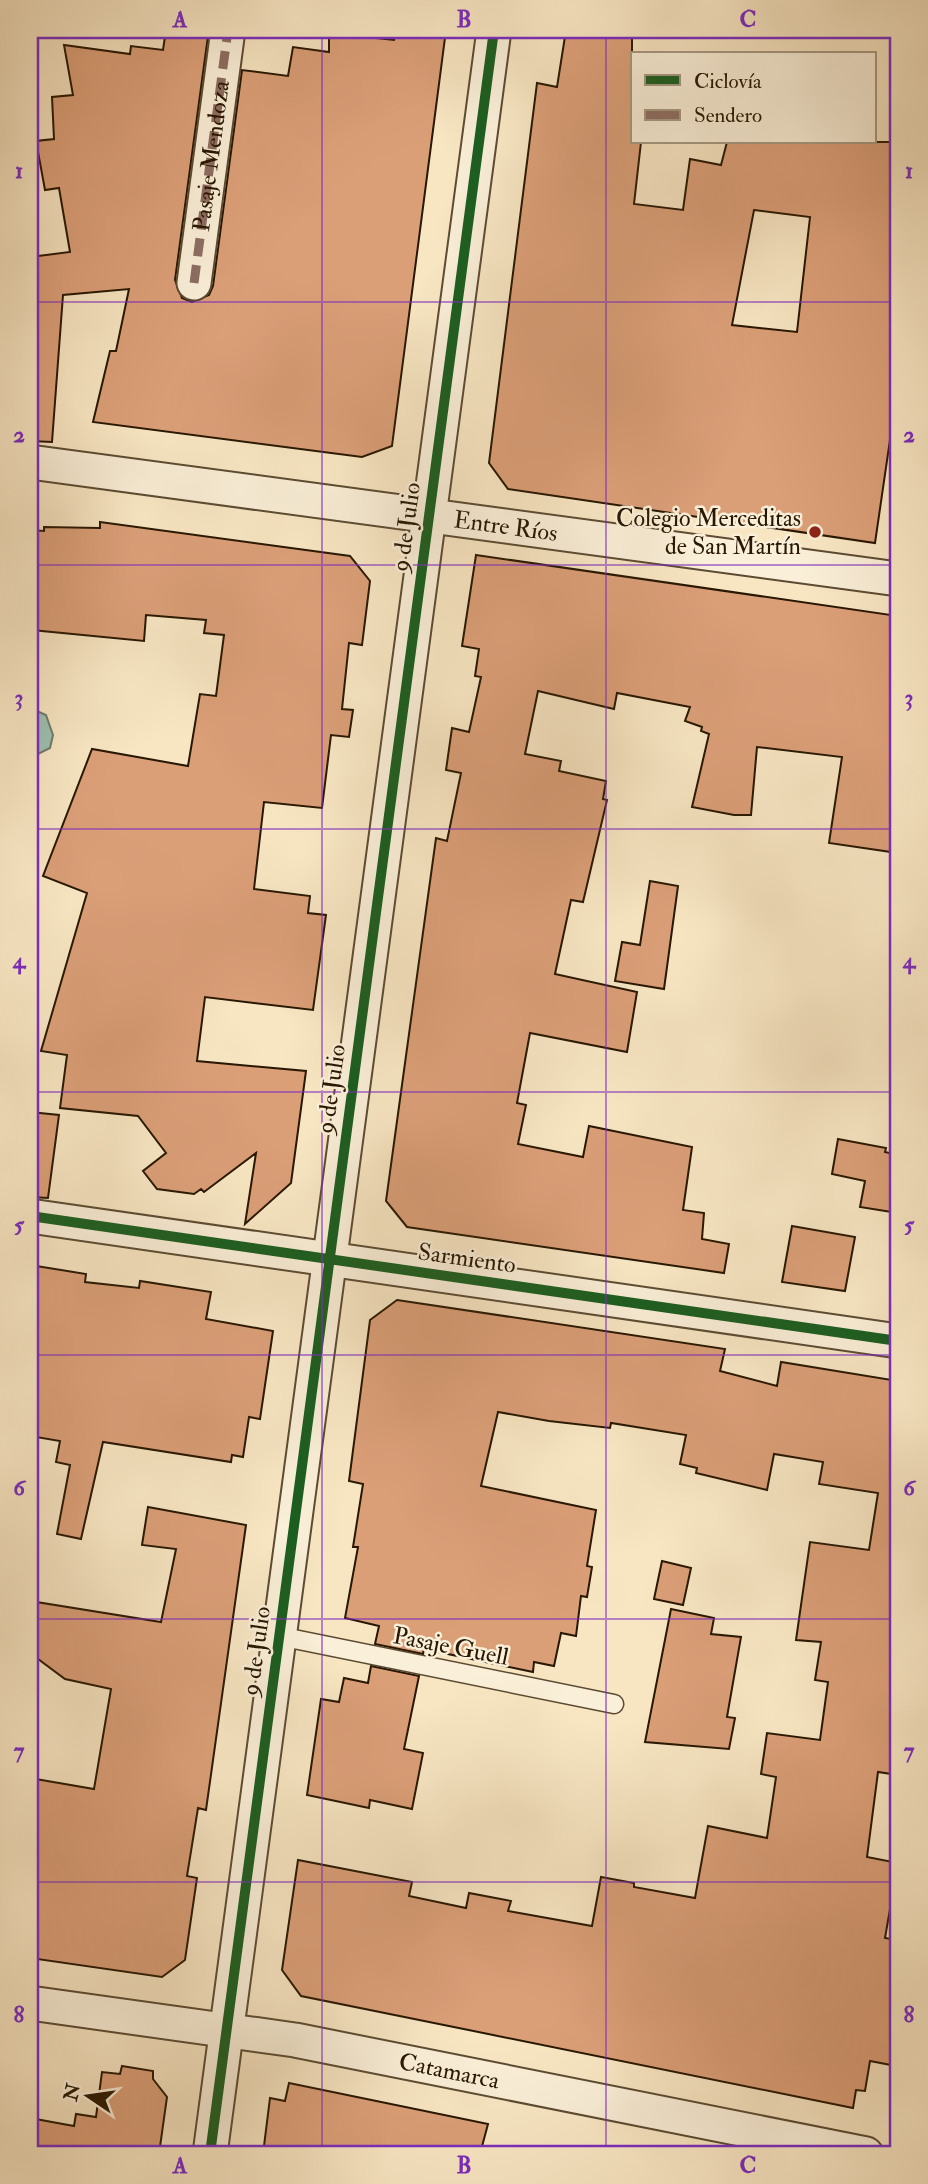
<svg xmlns="http://www.w3.org/2000/svg" width="928" height="2184" font-family="'IM FELL Double Pica',serif">
  <style>
    .water { fill: #9dc0b3; stroke: #6e7c6c; stroke-width: 2 }
    .building { fill: #db9f78; stroke: #281702; stroke-width: 2; fill-rule: evenodd }
    .lines { fill: none; stroke-linecap: round; stroke-linejoin: round }
    .lane-casing { stroke: #5c4b32; stroke-width: 21 }
    .street-casing { stroke: #5c4b32; stroke-width: 37 }
    .lane { stroke: #faefd8; stroke-width: 18 }
    .street { stroke: #faefd8; stroke-width: 33 }
    .quiet { stroke: #8d6e63; stroke-width: 9; stroke-dasharray: 18 9; stroke-linecap: butt }
    .cycleway-casing { stroke: #faefd8; stroke-width: 15 }
    .cycleway { stroke: #1b5e20; stroke-width: 10 }
    .grid { fill: none; stroke: #7b2cbf; stroke-width: 2; stroke-opacity: 0.55 }
    .poi-dot { fill: #8f2418; stroke: #faefd8; stroke-width: 2.5 }
    .labels { text-anchor: middle; stroke-width: 5; stroke-linejoin: round; paint-order: stroke }
    .street-label { font-size: 24px; fill: #281702; stroke: #faefd8 }
    .poi-label { font-size: 24px; fill: #281702; stroke: #faefd8; text-anchor: end }
    .neatline { fill: none; stroke: #7b2cbf; stroke-width: 2.5 }
    .grid-label { font-size: 23px; text-anchor: middle; font-weight: bold; fill: #7b2cbf }
  </style>
  <rect width="100%" height="100%" fill="#f8e6c3"/>
  <filter id="stains"><feTurbulence type="fractalNoise" baseFrequency=".00286" numOctaves="4"/><feColorMatrix values="0 0 0 0 .2 0 0 0 0 .09 0 0 0 0 .02 0 0 0 .5 -.17"/></filter>
  <radialGradient id="worn" r=".72"><stop offset=".6" stop-color="#630" stop-opacity="0"/><stop offset="1" stop-color="#630" stop-opacity=".3"/></radialGradient>
  <path class="water" d="M30,708l16,7 7,20 -3,13 -12,6 -8,-3z"/>
  <path class="building" d="M166,30l42,6 -33,244 7,18 10,4 17,-7 4,-9 29,-216 46,6 5,-29 36,5v-19l65,7 1,-5 14,2v-7h37l-54,416 -30,11 -269,-35 17,-71h6l13,-62 -66,6 -11,147 -22,-1v-184l40,-5 -11,-64 -14,2 -9,-49 18,-2 -2,-42 21,-2 -9,-50 66,9 1,-8 32,4z
    M566,30h66v112h9l-7,62 49,6 7,-51 31,6 6,-23h171v209l-8,89 -15,103 -367,-54 -19,-26 48,-380 20,4zM754,210l56,7 -13,115 -65,-7z
    M100,522l250,34 20,25 -8,64 -13,-2 -7,66 11,1 -4,27 -18,-2 -9,73 -58,-6 -10,87 56,7 -2,17 18,2 -13,95 -108,-13 -8,64 109,10 -15,112 -46,41 11,-71 -52,39 -3,-3 -7,5 -37,-5 -14,-18 23,-18 -28,-37 -78,-8 7,-53 -26,-4 46,-158 -44,-17 49,-127 96,17 12,-72 16,2 8,-61 -20,-2 2,-13 -60,-5 -2,26 -112,-11 -2,-100 14,1v-4l56,1z
    M476,555l422,61v237l-69,-10 13,-86 -85,-10 -6,68h-17l-42,-8 17,-73 -8,-3 1,-4 -17,-6 5,-14 -73,-14 -3,16 -76,-18 -13,63 36,7 -2,10 47,10 -3,18 4,1 -24,102 -12,-2 -16,74 82,18 -10,60 -97,-19 -13,70 9,2 -8,39 65,13 6,-31 103,21 -9,63 21,3 -2,26 27,5 -5,29 -317,-46 -21,-26 50,-363 11,3 14,-68 -15,-3 6,-42 17,4 12,-55 -6,-1 4,-27 -17,-3z
    M650,881l28,5 -14,103 -49,-8 7,-39 18,3z
    M30,1112l29,3 -11,83 -18,-1z
    M838,1139l48,9 -1,4 13,3v58l-38,-6 5,-26 -33,-7z
    M792,1226l63,11 -10,54 -63,-9z
    M30,1265l56,9 -1,8 54,6 1,-7 71,11 -5,27 67,12 -13,88 -11,-2 -6,40 -11,-2 -1,7 -128,-20 -22,97 -24,-5 13,-69 -14,-3 4,-21 -30,-5z
    M397,1300l328,49 -5,22 57,15 4,-24 117,19v394l-20,-3 -11,85 31,6 -13,75 13,2v78l-7,47 -21,-4 -5,30 -9,-1 -3,18 -552,-112 -19,-26 16,-110 114,22 -3,14 57,12 3,-15 42,8 -3,10 84,15 9,-49 33,6v4l61,11 13,-72 59,12 9,-61 -15,-3 6,-41 53,7 8,-58 -13,-2 6,-38 -25,-2 14,-98 59,8 9,-57 -59,-9 4,-22 -49,-8 -7,36 -71,-17 1,-5 -17,-4 6,-29 -75,-12 -1,5 -61,-7 -51,-9 -17,74 115,24 -9,56 5,1 -5,30 -6,-1 -5,40 -15,-3 -7,33 -20,-4 -1,10 -109,-23 -1,5 -48,-10 4,-18 -34,-8 13,-71h-5l10,-63 -14,-3 21,-161z
    M148,1507l98,18 -40,285 -8,-2 -11,68 10,2 -12,82 -23,17 -132,-19v-45l8,-54 -8,-1v-80l64,11 17,-100 -46,-10 -35,-26v-52l131,21 15,-73 -34,-4z
    M662,1561l29,7 -8,37 -29,-6z
    M671,1609l43,9 -3,16 30,3 -14,80 8,1 -6,31 -84,-7z
    M371,1666l48,10 -15,73 19,4 -11,56 -42,-9 -1,8 -62,-13 14,-96 18,3 5,-24 24,5z
    M122,2066l31,5v8l14,18 -8,57h-129v-36l44,8 2,-12 20,3 6,-45 18,2z
    M289,2083l199,41 -8,30h-217l7,-56 15,3z"/>
  <g class="lines">
    <g class="lane-casing">
      <path id="lane" d="M279,1636l335,68"/>
    </g>
    <g class="street-casing">
      <g id="street">
        <path id="s1" d="M194,283l34,-253"/>
        <path id="s2" d="M30,462l868,117"/>
        <path d="M30,1216l868,125"/>
        <path id="s3" d="M30,2003l265,37 571,114"/>
        <path d="M210,2154l284,-2124"/>
      </g>
    </g>
    <use href="#lane" class="lane"/>
    <use href="#street" class="street"/>
    <path class="quiet" d="M194,283l34,-253"/>
    <g class="cycleway-casing">
      <path id="cycleway" d="M30,1216l868,125
        M210,2154l284,-2124"/>
    </g>
    <use href="#cycleway" class="cycleway"/>
  </g>
  <path class="grid" d="M322,30v2124M606,30v2124M30,302h868M30,565h868M30,829h868M30,1092h868M30,1355h868M30,1619h868M30,1882h868"/>
  <circle class="poi-dot" cx="815" cy="532" r="7"/>
  <g class="labels">
    <g class="street-label">
      <text dy="8" stroke="none"><textPath href="#s1" startOffset="128">Pasaje Mendoza</textPath></text>
      <text dy="8" stroke="none"><textPath href="#s2" startOffset="480">Entre Ríos</textPath></text>
      <text transform="translate(406 527) rotate(-82)" y="8">9 de Julio</text>
      <text transform="translate(331 1089) rotate(-82)" y="8">9 de Julio</text>
      <text transform="translate(467 1258) rotate(8)" y="8">Sarmiento</text>
      <text transform="translate(451 1646) rotate(11)" y="8">Pasaje Guell</text>
      <text transform="translate(256 1651) rotate(-82)" y="8">9 de Julio</text>
      <text dy="8" stroke="none"><textPath href="#s3" startOffset="425">Catamarca</textPath></text>
    </g>
    <g class="poi-label">
      <text x="801" y="526">Colegio Merceditas<tspan x="801" dy="28">de San Martín</tspan></text>
    </g>
  </g>
  <rect width="928" height="2184" fill="none" stroke="#f8e6c3" stroke-width="77"/>
  <rect x="631" y="52" width="245" height="91" fill="#faefd8" stroke="#a69982" stroke-width="2"/>
  <rect x="645" y="75" width="35" height="10" fill="#1b5e20" stroke="#a69982" stroke-width="2"/>
  <text x="694" y="88" font-size="21" fill="#281702">Ciclovía</text>
  <rect x="645" y="110" width="35" height="10" fill="#8d6e63" stroke="#a69982" stroke-width="2"/>
  <text x="694" y="122" font-size="21" fill="#281702">Sendero</text>
  <g transform="translate(88 2096) rotate(283)" stroke="#faefd8" stroke-width="5" paint-order="stroke">
  <path d="M0-5L12 26L0 18L-12 26Z" fill="#281702"/>
  <text y="-10" font-size="19" font-weight="bold" text-anchor="middle" fill="#281702">N</text>
  </g>
  <rect x="38" y="38" width="852" height="2108" class="neatline"/>
  <g class="grid-label">
    <text x="180" y="27">A</text>
    <text x="464" y="27">B</text>
    <text x="748" y="27">C</text>
    <text x="19" y="178">1</text>
    <text x="909" y="178">1</text>
    <text x="19" y="442">2</text>
    <text x="909" y="442">2</text>
    <text x="19" y="705">3</text>
    <text x="909" y="705">3</text>
    <text x="19" y="968">4</text>
    <text x="909" y="968">4</text>
    <text x="19" y="1232">5</text>
    <text x="909" y="1232">5</text>
    <text x="19" y="1495">6</text>
    <text x="909" y="1495">6</text>
    <text x="19" y="1758">7</text>
    <text x="909" y="1758">7</text>
    <text x="19" y="2022">8</text>
    <text x="909" y="2022">8</text>
    <text x="180" y="2173">A</text>
    <text x="464" y="2173">B</text>
    <text x="748" y="2173">C</text>
  </g>
  <rect width="100%" height="100%" filter="url(#stains)"/>
  <rect width="100%" height="100%" fill="url(#worn)"/>
</svg>
